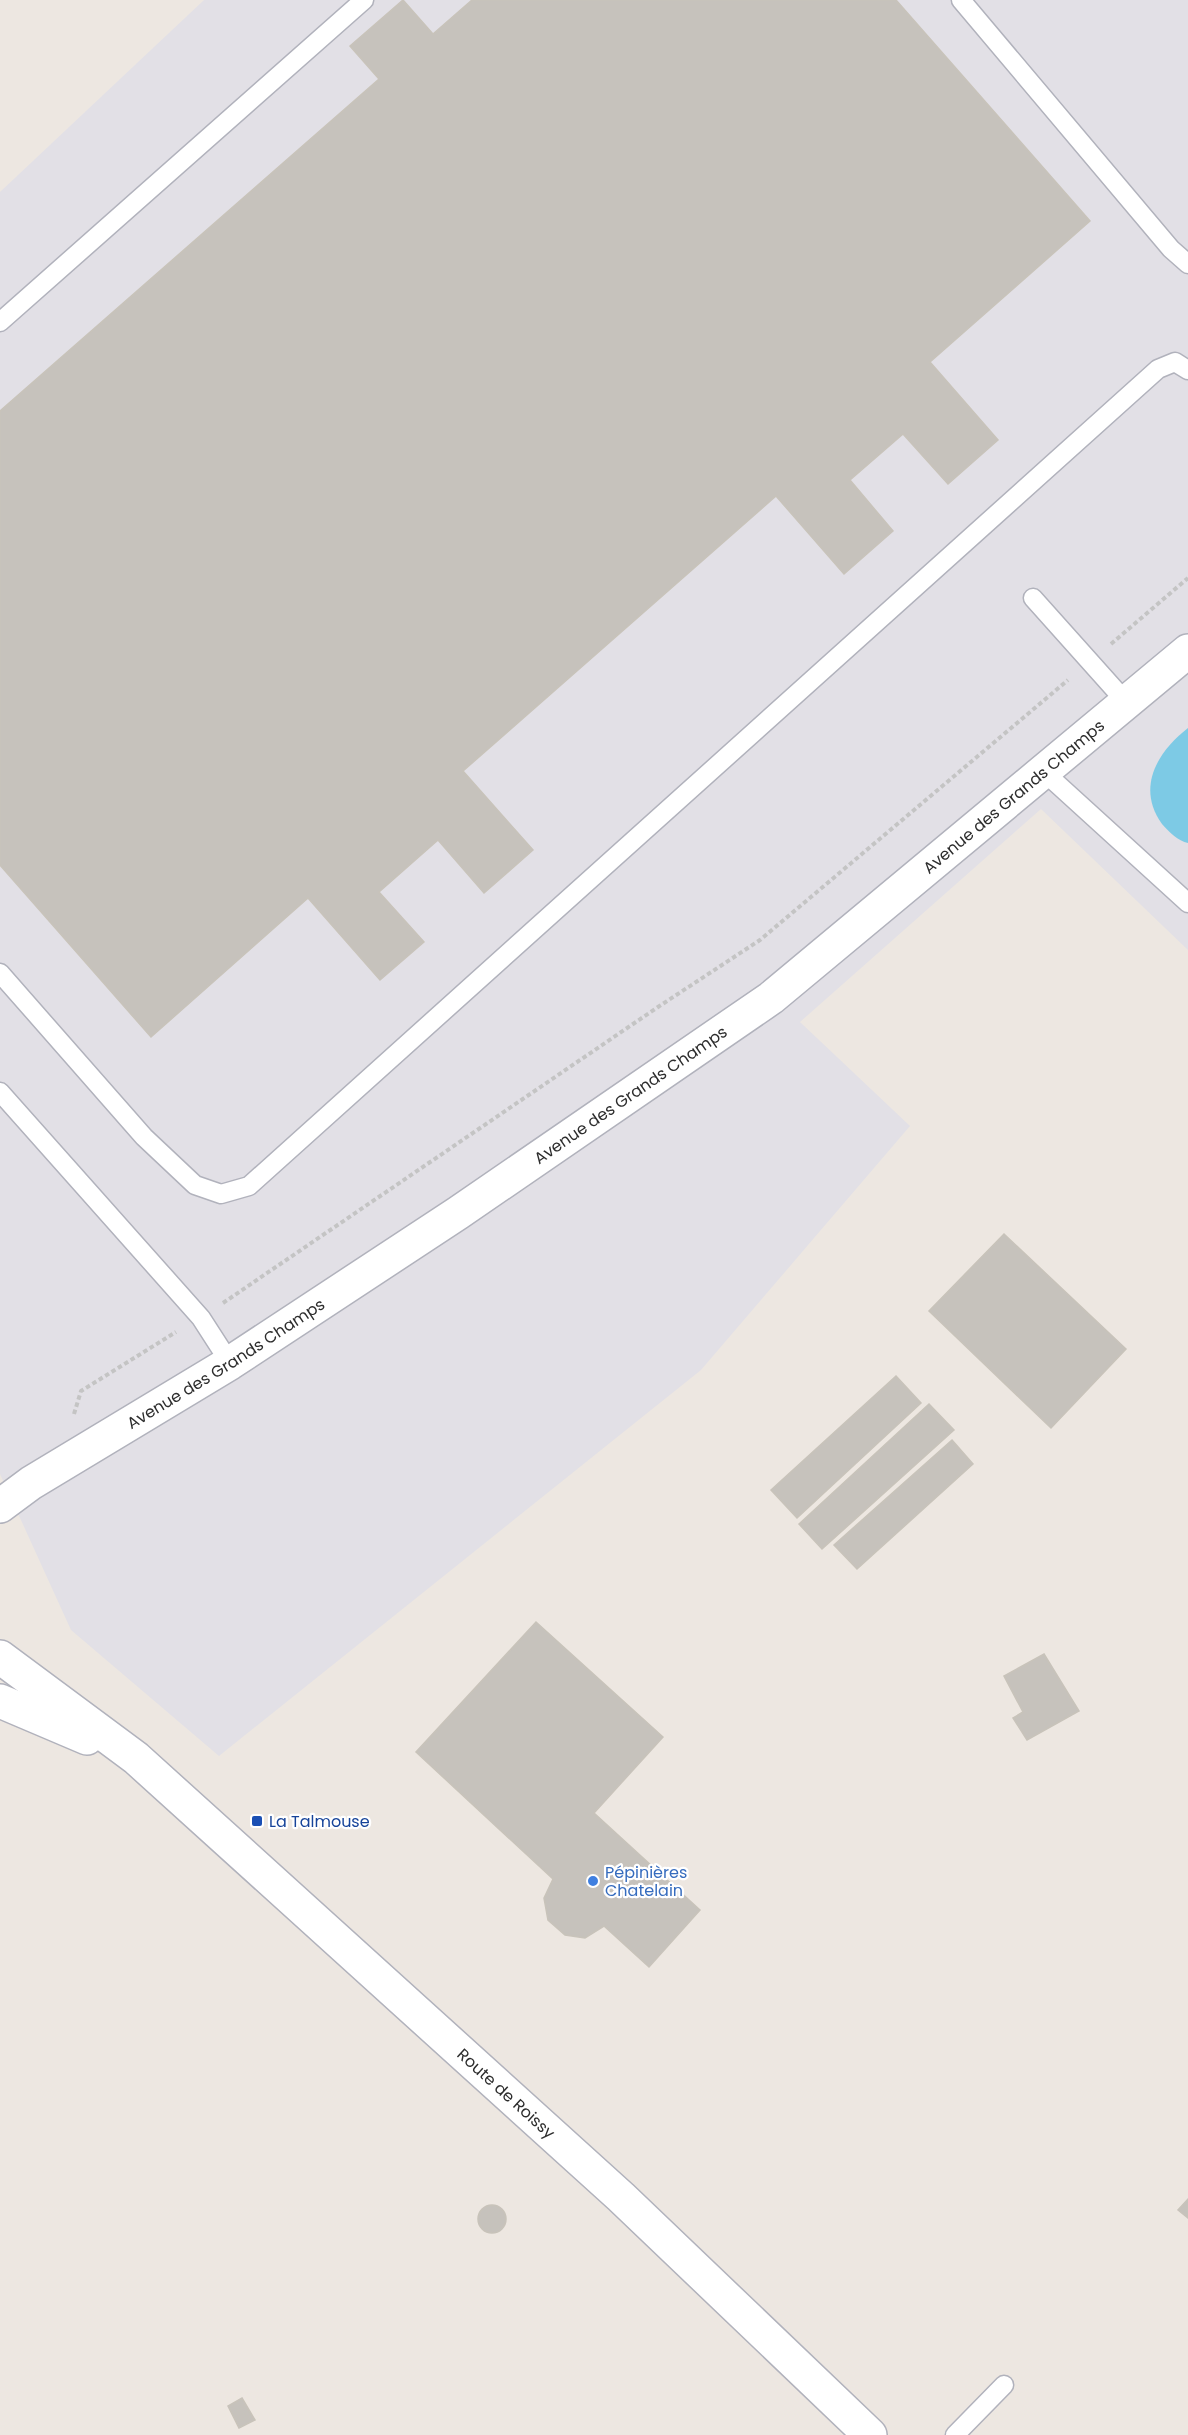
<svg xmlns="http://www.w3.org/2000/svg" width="1188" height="2435" font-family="Poppins,sans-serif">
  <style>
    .industrial { fill: #e2e0e6 }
    .water { fill: #7dcae5 }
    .building { fill: #c6c2bc; stroke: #c8c3ba; stroke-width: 1.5 }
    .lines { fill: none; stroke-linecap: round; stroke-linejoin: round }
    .service-casing { stroke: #b1b2bc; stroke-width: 21 }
    .secondary-casing { stroke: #b1b2bc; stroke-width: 36 }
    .path { stroke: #c4c4c4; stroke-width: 4; stroke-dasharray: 4.5 3; stroke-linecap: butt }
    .service { stroke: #fff; stroke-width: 18 }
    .secondary { stroke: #fff; stroke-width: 33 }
    .transit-dot { fill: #1a4fb4; stroke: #fff; stroke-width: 2 }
    .shop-dot { fill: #3f7fe0; stroke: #fff; stroke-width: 2 }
    .labels { text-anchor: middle; stroke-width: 4.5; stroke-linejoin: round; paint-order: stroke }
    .street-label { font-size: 16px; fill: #2d2d2d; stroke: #fff }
    .transit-label { font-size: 16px; fill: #164399; stroke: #fff; text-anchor: start }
    .shop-label { font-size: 16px; fill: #366cbe; stroke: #fff; text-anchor: start }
  </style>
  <rect width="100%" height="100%" fill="#ede7e1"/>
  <path class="industrial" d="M204,0h984v950l-147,-141 -241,213 110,104 -209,244 -482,386 -148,-126 -71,-156v-1282z"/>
  <path class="water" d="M1188,728v115c-10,-2 -19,-11 -26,-19 -26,-36 -5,-72 26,-96z"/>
  <path class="building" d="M403,0l30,34 39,-34h424l194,221 -160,141 68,78 -50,44 -45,-50 -53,46 43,51 -49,43 -68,-78 -313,275 70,79 -49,43 -46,-53 -59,52 45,50 -44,38 -72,-82 -157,139 -151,-172v-454l379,-332 -29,-33z
    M1004,1234l122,115 -75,79 -122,-117z
    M896,1376l25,27 -124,115 -26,-28z
    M929,1404l25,26 -132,119 -23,-25z
    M952,1440l21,24 -116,105 -23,-24z
    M536,1622l127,115 -69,76 106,97 -51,57 -45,-41 -19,12 -20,-3 -17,-15 -4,-22 9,-19 -137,-127z
    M1044,1654l35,57 -52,29 -14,-22 10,-6 -19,-36z
    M1188,2199v19l-10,-8z
    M478 2219a14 14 0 1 1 28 0a14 14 0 1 1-28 0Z
    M242,2398l13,22 -16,8 -11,-22z
    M242,2398l13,22 -16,8 -11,-22z"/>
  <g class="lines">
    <g class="service-casing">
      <path id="service" d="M961,0l210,249 17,15
        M0,322l364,-322
        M1033,598l93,104
        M1043,771l145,132
        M0,973l144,164 51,48 26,9 28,-8 909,-817 17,-7 13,8
        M0,1092l201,226 29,45
        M955,2435l49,-50"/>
    </g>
    <g class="secondary-casing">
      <g id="secondary">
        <path id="s1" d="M0,1506l31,-23 199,-120 228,-150 313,-215 417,-347"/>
        <path id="s2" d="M0,1657l136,101 485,439 249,238"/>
        <path d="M0,1701l87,37"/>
      </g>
    </g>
    <path class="path" d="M1111,644l77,-66
      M223,1303l435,-296 102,-67 308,-260
      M74,1414l7,-23 95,-59"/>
    <use href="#service" class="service"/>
    <use href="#secondary" class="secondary"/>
  </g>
  <rect class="transit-dot" x="251" y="1815" width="12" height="12" rx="3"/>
  <circle class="shop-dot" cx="593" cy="1881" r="6"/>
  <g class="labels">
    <g class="street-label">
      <text dy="6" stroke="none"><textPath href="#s1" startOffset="1239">Avenue des Grands Champs</textPath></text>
      <text dy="6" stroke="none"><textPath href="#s1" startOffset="753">Avenue des Grands Champs</textPath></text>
      <text dy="6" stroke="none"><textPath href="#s1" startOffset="267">Avenue des Grands Champs</textPath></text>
      <text dy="6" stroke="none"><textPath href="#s2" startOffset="669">Route de Roissy</textPath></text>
    </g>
    <g class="transit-label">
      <text x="269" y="1827">La Talmouse</text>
    </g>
    <g class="shop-label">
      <text x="605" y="1878">Pépinières<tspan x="605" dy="18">Chatelain</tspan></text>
    </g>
  </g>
</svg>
